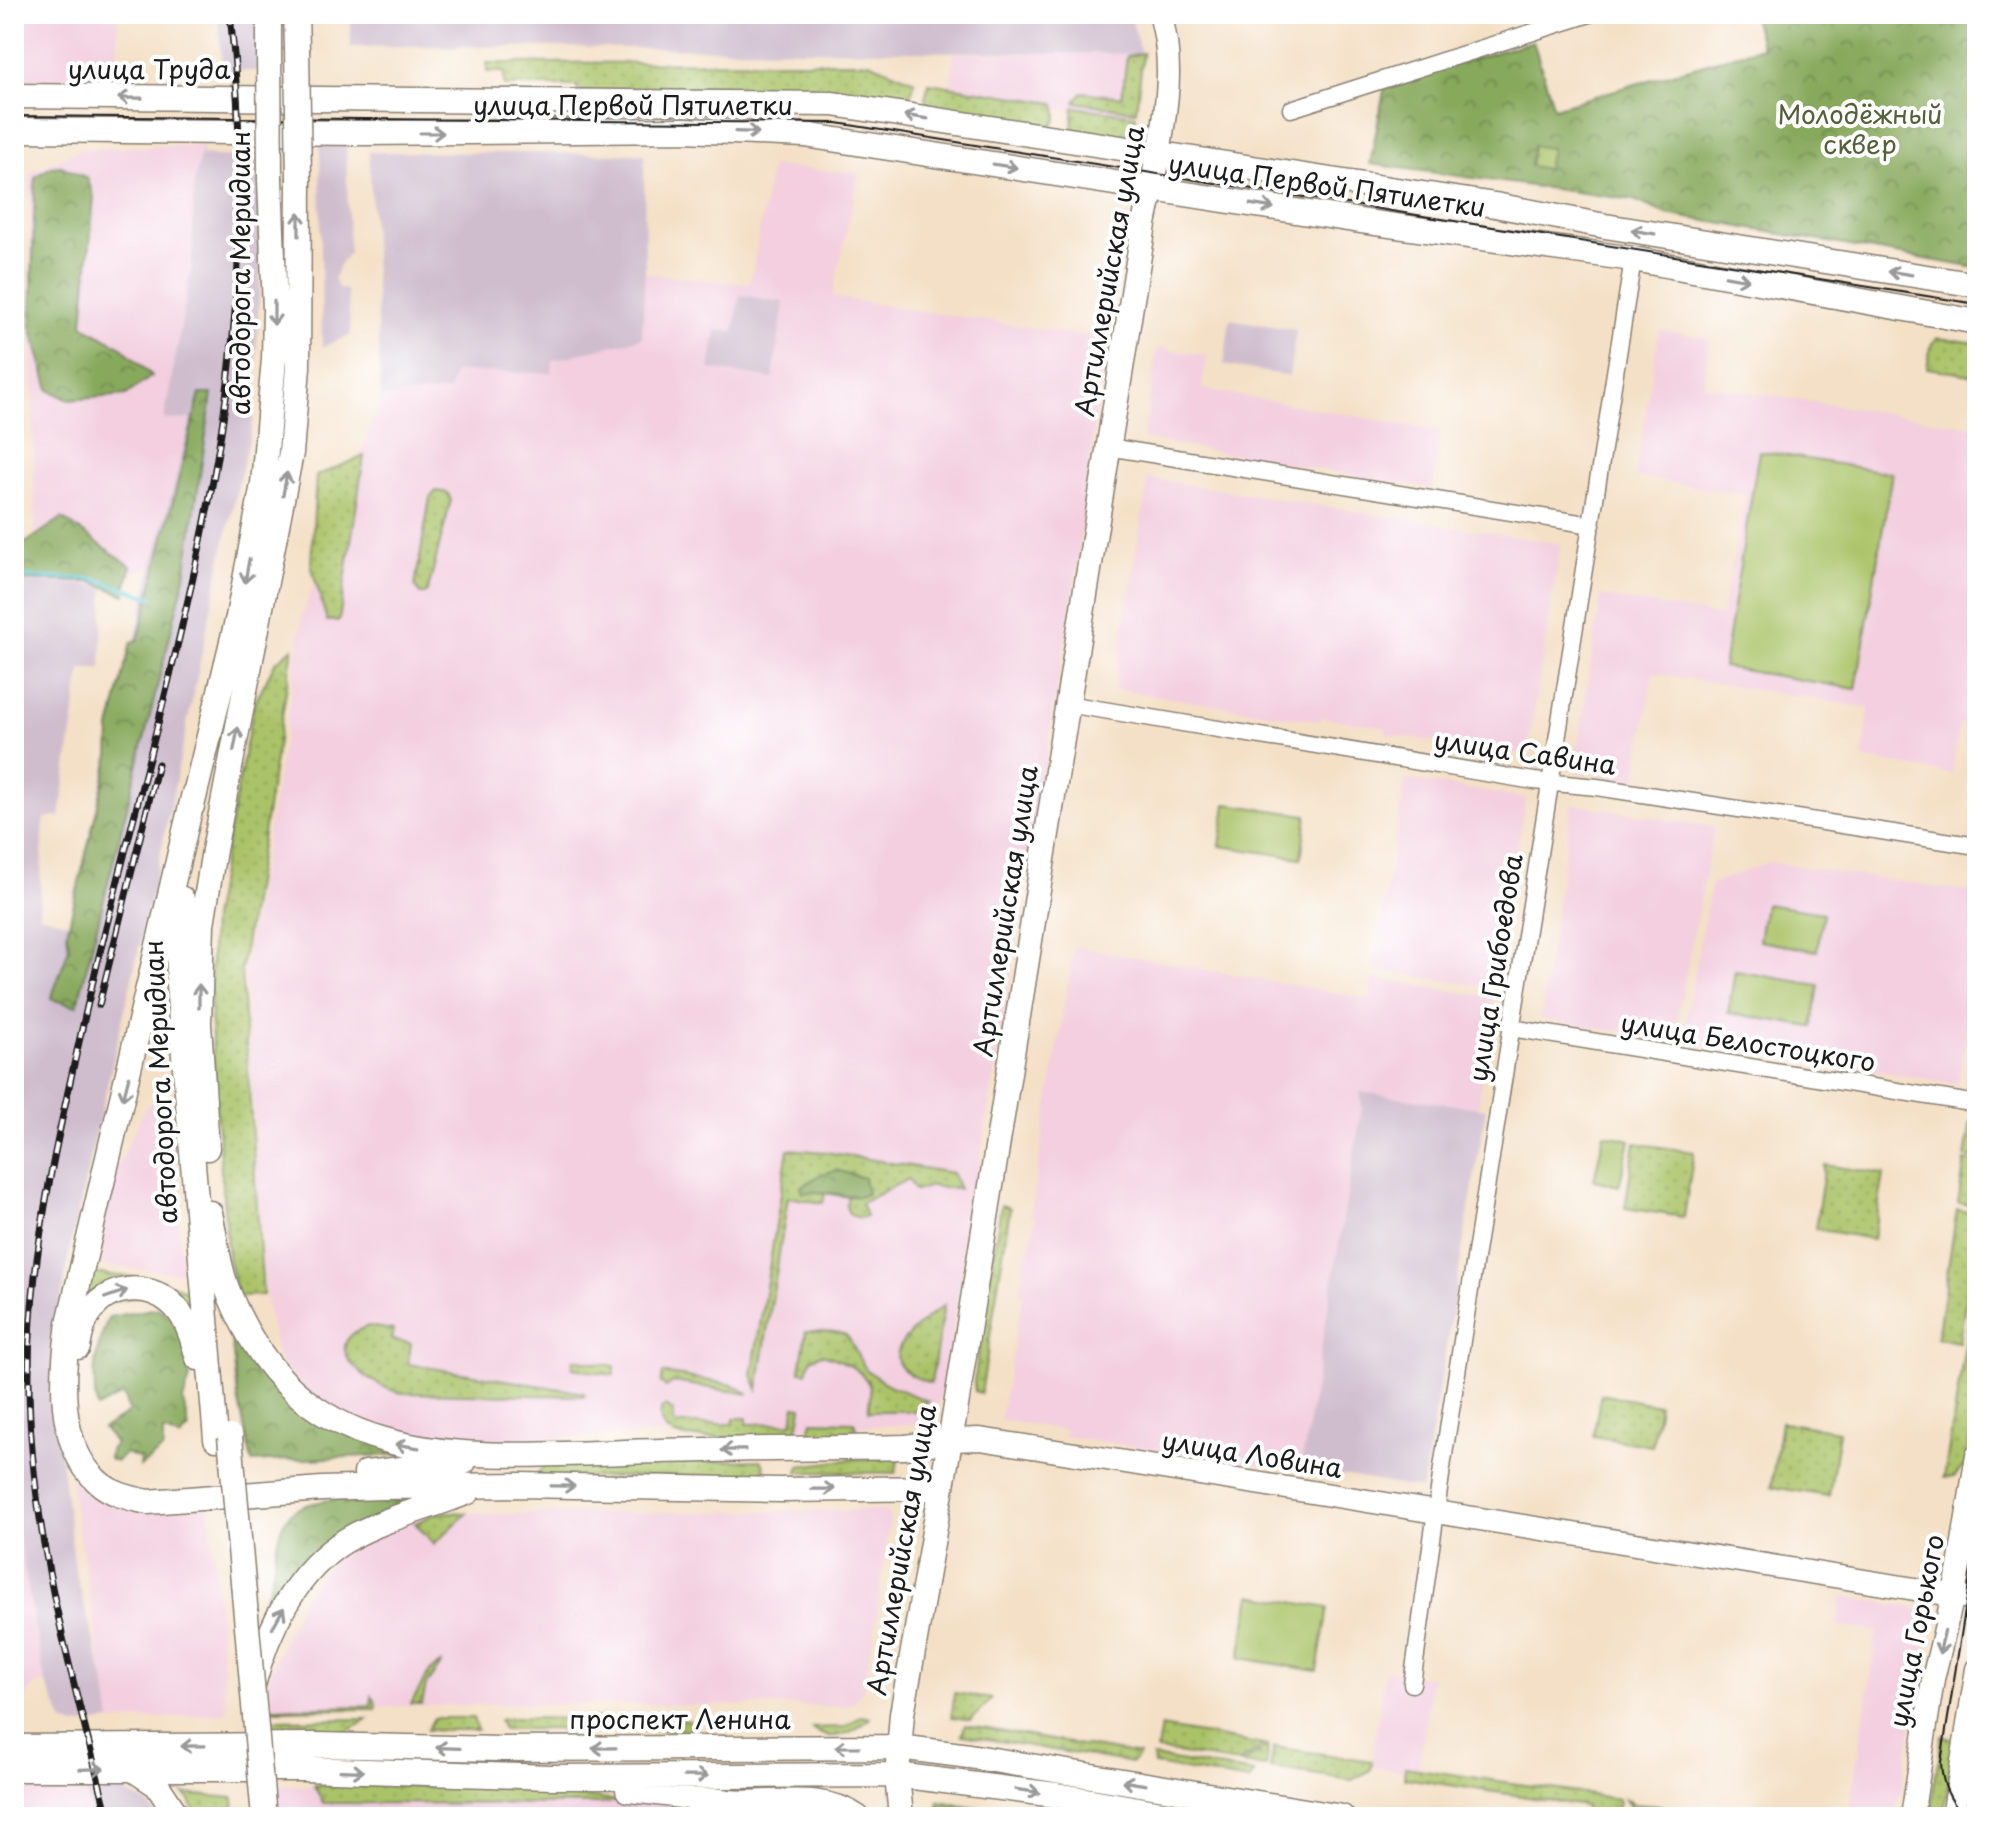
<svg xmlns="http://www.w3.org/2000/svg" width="1991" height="1831" font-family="'Playpen Sans',sans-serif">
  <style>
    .built { fill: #f3cfdf }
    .industrial { fill: #cfbdce }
    .grass { fill: url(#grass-dots); stroke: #637042; stroke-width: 2 }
    .forest { fill: url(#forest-crowns); stroke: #52623c; stroke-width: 2 }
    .pitch { fill: #aac368; stroke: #637042; stroke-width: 2 }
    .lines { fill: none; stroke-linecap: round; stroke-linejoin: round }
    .stream { stroke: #56c2d0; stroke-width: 4 }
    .street-casing { stroke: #887e71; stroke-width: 19 }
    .secondary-casing { stroke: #887e71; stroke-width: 25 }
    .primary-casing { stroke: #887e71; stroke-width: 27 }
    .street { stroke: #fff; stroke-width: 16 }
    .secondary { stroke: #fff; stroke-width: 22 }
    .primary { stroke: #fff; stroke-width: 24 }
    .tram { stroke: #1c1c1c; stroke-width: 2 }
    .rail-casing { stroke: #1c1c1c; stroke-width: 7 }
    .rail { stroke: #fff; stroke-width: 4; stroke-dasharray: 12; stroke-linecap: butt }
    .primary-bridge-casing { stroke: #887e71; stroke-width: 27; stroke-linecap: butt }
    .primary-bridge { stroke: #fff; stroke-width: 24 }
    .oneway { stroke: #999 }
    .labels { text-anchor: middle; stroke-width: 8; stroke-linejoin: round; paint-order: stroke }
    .street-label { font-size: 26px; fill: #1c1c1c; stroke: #fff }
    .park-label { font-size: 26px; fill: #555f3a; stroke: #fff }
  </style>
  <defs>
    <pattern id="grass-dots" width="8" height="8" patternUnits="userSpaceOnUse" patternTransform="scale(2)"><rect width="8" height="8" fill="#aac368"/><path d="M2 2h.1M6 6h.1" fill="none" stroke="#92a75a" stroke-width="1.8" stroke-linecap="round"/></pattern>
    <pattern id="forest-crowns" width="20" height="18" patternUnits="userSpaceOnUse" patternTransform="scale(2)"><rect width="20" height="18" fill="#87a95c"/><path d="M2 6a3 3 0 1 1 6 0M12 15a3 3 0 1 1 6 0" fill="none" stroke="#6e894b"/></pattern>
  </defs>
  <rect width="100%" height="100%" fill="#fff"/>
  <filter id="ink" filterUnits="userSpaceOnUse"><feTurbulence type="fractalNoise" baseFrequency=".0125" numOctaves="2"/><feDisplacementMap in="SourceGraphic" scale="16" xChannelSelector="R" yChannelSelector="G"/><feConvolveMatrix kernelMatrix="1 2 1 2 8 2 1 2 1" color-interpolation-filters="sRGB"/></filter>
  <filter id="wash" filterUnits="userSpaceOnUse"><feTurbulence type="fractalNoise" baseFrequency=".006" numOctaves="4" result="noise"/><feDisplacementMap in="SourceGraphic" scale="32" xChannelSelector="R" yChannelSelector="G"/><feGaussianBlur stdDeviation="1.8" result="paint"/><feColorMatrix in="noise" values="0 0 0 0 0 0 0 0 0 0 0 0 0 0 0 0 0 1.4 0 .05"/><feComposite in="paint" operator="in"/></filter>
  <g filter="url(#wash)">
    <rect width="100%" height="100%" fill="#f4e0c6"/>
    <path class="built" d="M14,14h104l-1,66h-103z
      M954,53l187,1 -9,66 -183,-27z
      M202,145l-8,39 -2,81 -28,155 27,-2 -39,148 -48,20 -68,-3 -7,-410 52,-24z
      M771,166l88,7 -27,124 274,42 -31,241 -133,814 -9,20 -12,10 -467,18 -89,-17 -62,-37 -25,-29 -11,-53 -4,-42 -19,-296 42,-241 16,-111 79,-218 68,-7 5,-19 97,1 1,-13 90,-22 3,-65 105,11z
      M1659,330l50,8 -6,47 274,42v300l-18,-3 -7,50 -90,-16 7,-50 -216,-35 -17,107 -62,-9 27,-175 120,20 25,-121 -111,-18z
      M1157,348l50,7 -5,34 239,42 -9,58 -289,-50z
      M1148,478l413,66 -34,211 -141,-21v-7l-65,-10 -1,4 -35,-5 -171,-27z
      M1405,779l121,19 -31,190 -122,-18z
      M1572,804l142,23 -41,213 -133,-21z
      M1770,862l207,31v75l-19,116 -276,-44 29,-156z
      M1074,946l297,53 1,-21 121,19 -15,111 -118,-15 2,14 -61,364 -237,-35 1,-6 -65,-10 23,-127 -4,-1 5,-35h4l7,-40 -5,-2z
      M171,1096l11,177 -89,-8 24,-97 30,-64z
      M70,1481l139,22 18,210 -116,9z
      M883,1510l7,7 -17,125 -2,1 -9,50h-3l-3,7 -8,6 -331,-2 -250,5 -3,-21 23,-56 17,-35 29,-37 90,-49 70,3z
      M14,1513l31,169 -10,2 -20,27z
      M1841,1596l90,14 -30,181 -9,26h-44l29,-185 -39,-6z
      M1385,1670l47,8 -14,96 -47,-7z
      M81,1778l12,39h-79v-38z
      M272,1785l230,6 334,26h-563z"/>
    <path class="industrial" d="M218,14h41l1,57h-38z
      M351,14h779l11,40 -684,-8 -1,2 -31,-2 -74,1z
      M346,144l3,109 -10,12 -5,13 4,10 9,2 4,45 -29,12 -2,-202z
      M202,145v10l55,3 5,77 -9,188 -27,113 -69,334 -84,363 -16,87 -4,74 22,176 30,113 6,38 -36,5 -11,-4 -19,-40 -31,-169v-931l90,4 -3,83h-20l-21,148 -16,1 -5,97 30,8 83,-357 39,-147 -27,1 28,-155 2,-81z
      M369,152l275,2 1,119 -3,65 -89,22 -1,13 -98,-1 -5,19 -68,7z
      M740,295l44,7 -11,77 -63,-10 6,-39 18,2z
      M1230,319l66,11 -7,46 -65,-11z
      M1360,1092l126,17 -64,380 -121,-21 61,-361z
      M85,1791h37l27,13 8,13h-64z"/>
    <path class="grass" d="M1143,53l-7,58 -61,-9 7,-10 40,5 5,-41z
      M869,62l46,19 -7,23 -330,-13 -1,-5h-73v-14h-17v-9z
      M929,83l125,20c5,9 4,17 -3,24l-122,-18 -4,-11z
      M1074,107l62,8 -4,23 -60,-8z
      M1938,338l39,5v33l-50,-8 4,-23z
      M364,456l-25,165h-12l-16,-56 5,-89z
      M436,491l12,2 3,7 -23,90 -3,4h-5l-5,-8 15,-88z
      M293,648l-52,322 22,325 -26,1 -9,-38 -14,-179 -4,-83 2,-78 42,-214 21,-41z
      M1971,1122l6,1v36l-12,-2z
      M1635,1143l59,9 -10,65 -59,-9z
      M788,1149l38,3 126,21 7,16 -29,-3 -15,5 -7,-12 -47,24 5,13 -6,2 -10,-3 -4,-8 2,-10 -23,-4 -2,10 -35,-6 -30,192 -6,-14z
      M1965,1161l12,2v43l-19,-3z
      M1825,1165l59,9 -11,65 -58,-10z
      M1001,1205l9,3 -29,186 -6,-3 -1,-9z
      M1957,1210l20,3v16l-18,113 -22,-4z
      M1977,1271v118l-11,75 -12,13 -10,1z
      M87,1273c36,4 70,2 102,19l3,24 -25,-25 -80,15z
      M944,1305l-13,78c-67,-20 -19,-53 13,-78z
      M369,1326l24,4 -2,10 20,3 -3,21 176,29 1,3 -182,-3c-31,-5 -92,-48 -34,-67z
      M806,1331c12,0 28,-1 38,3 8,3 14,27 23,36 17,16 39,22 61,31l-9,9 -6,1h-45c1,-8 4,-18 1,-26 -7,-17 -32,-27 -48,-31l-10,5 -4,13 -7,-1z
      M574,1359l41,7 -1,9 -42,-7z
      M663,1373l71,12 15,9 -76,-12 -7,5 -5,-4z
      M1601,1394l58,11 -7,41 -59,-10z
      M795,1406l7,1c-2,12 -2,23 -14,29 -19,1 -102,5 -115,-2 -11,-5 -15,-15 -11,-26l4,-2 7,5 1,13h59l1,-6h13v6l45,-1z
      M812,1421l42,1 5,14h-51z
      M1781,1422l58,9 -10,65 -58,-9z
      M853,1459h45l-2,14 -98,-1 2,-6z
      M761,1460l4,8 -4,7 -217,3 -6,-5 6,-8z
      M448,1512l19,1 -33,31 -19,-21 19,-9z
      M443,1662l-17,23 -4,19h-11l18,-32z
      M954,1693l38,6 -21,21 -19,-3z
      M372,1696l3,4 1,9 -109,1v-2l104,-2z
      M862,1716l8,2c-14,14 -41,27 -58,10l32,-1z
      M434,1718h39l4,12h-50z
      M513,1718l177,2 -1,10 -186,-1 -4,-9z
      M368,1719l-21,13 -81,-1 -2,-11z
      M965,1725l174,30 -7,8 -170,-28z
      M1161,1727l103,18 -25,18 -82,-13z
      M1942,1736l14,3 -12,72 -8,6h-7z
      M1268,1746l-2,21 -24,-3z
      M1274,1747l98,14 -1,9 -19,10 -82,-12z
      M1153,1757l101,16 -5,8 -95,-16z
      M1972,1766h5v51l-11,-11z
      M1405,1767l213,32 1,5 -9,13h-26l1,-11 -181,-28z
      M314,1785l191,2 114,14 -20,3 -276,-1z
      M184,1794l50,4 1,19h-39l-6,-17z
      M1624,1799l7,2v3l30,2 -4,11h-18z"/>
    <path class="forest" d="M1752,14h225v254l-311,-54 -32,-14 -264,-36 15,-79 148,-44 21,67 208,-61z
      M61,166l26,12 7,19 -11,128 40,23 29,28 -26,19 -57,5 -20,-10 -18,-64 4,-149 16,-10z
      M200,394h12l-27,182 -108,430 -26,-7 18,-51 -2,-16 42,-173 1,-30 21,-87 7,-2z
      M62,518l69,48 -6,29 -32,-13 -79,-2v-34h7z
      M836,1170l28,8 3,16c-18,8 -41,-6 -64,-1l-2,-6 21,-13z
      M158,1308l22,16 10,54 -7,23 6,28 -9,9 -17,-7v18l-23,18 1,-8 -16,-6 -9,9 -7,-3 1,-9 5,-7 -12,-14 26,-17 -6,-18 -26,14c-6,-33 -2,-60 12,-91z
      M228,1310l26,49 152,95 -154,8 -14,-64z
      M389,1496l13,6 -71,41 -73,94c-4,-31 4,-27 12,-53 6,-21 4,-48 17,-67 16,-21 77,-19 102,-21z
      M939,1801l91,16h-94z"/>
    <path class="pitch" d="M1533,146l18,2 -4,21 -17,-3z
      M1759,451l133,22 -36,216 -133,-22z
      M1226,804l81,11 -6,43 -81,-12z
      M1765,904l58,9 -6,38 -58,-10z
      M1735,971l84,14 -7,42 -84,-14z
      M1604,1134l26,6 -11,46 -25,-6z
      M1251,1595l77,13 -11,63 -77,-13z"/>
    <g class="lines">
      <path class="stream" d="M14,577l81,2 58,19"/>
    </g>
  </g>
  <g filter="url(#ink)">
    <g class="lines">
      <g class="street-casing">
        <path id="street" d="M1291,109l299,-95
          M1108,447l484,78
          M1067,704l467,77 63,6 380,59
          M1511,1028l466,76
          M1412,1684l31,-223 190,-1202"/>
      </g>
      <g class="secondary-casing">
        <path id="secondary" d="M1159,153c8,-48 15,-92 1,-139
          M950,1440l30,-1 58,9 939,151
          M1912,1817l21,-138 24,-100 20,-124
          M1953,1817l24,-148"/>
      </g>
      <g class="primary-casing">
        <path id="primary" d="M296,14l1,34
          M269,47v-33
          M14,96l819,8 662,101 110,21 372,59
          M14,130l352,3 318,-3 121,5 555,86 273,38 344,63
          M194,793l-125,530c-7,50 -13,120 28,158 14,13 32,17 51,21l174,-13 60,-2 138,-2 261,5 160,-2
          M192,806l46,-189 25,-133 11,-125 1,-49 -5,-131
          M182,899l-4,85 38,455
          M207,1148l-8,-124 3,-100 12,-74 77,-397 7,-86 1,-187
          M210,1213c6,27 9,58 20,83 73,178 234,161 395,156 93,-3 187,-3 280,-5l45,-7
          M78,1347c2,-12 5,-26 13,-36 18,-26 56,-28 79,-9 17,14 22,36 28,56
          M366,1473l98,-11
          M253,1685c14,-55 43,-115 95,-146 37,-21 80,-31 120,-47
          M14,1747l301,-2 184,4 400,-2 70,9 373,61
          M131,1768l26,17 21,32
          M14,1769h290l247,8 346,-2 159,20 130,22
          M628,1790c34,3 67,8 100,12 42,4 93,-11 129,15
          M901,1817l-4,-42 5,-61 53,-302 189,-1188 15,-71"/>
      </g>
      <use href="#street" class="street"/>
      <use href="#secondary" class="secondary"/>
      <use href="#primary" class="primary"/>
      <path class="tram" d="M14,116l823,7 1140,181
        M1965,1817c-16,-17 -23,-32 -24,-55l36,-228"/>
      <g class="rail-casing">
        <path id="rail" d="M99,1005l59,-241
          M108,1817c-42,-164 -90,-326 -77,-498 7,-101 31,-201 53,-299 40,-177 93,-351 127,-529 30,-158 37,-318 19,-477"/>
      </g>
      <use href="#rail" class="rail"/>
      <g class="primary-bridge-casing">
        <path id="primary-bridge" d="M269,47l1,132
          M297,48l2,132
          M230,1437l34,380"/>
      </g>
      <use href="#primary-bridge" class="primary-bridge"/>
    </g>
    <defs><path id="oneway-shaft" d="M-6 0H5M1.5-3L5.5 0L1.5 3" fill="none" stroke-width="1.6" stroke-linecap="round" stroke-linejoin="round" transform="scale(2)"/></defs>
    <g class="oneway">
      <use href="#oneway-shaft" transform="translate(130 98) rotate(-179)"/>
      <use href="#oneway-shaft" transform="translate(916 117) rotate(-171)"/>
      <use href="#oneway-shaft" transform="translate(747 132) rotate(2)"/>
      <use href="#oneway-shaft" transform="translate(432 133)"/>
      <use href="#oneway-shaft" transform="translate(1005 166) rotate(9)"/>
      <use href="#oneway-shaft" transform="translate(1262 206) rotate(9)"/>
      <use href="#oneway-shaft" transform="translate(299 224) rotate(-90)"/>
      <use href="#oneway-shaft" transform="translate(1643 232) rotate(-171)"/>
      <use href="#oneway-shaft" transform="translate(1900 273) rotate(-171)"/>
      <use href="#oneway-shaft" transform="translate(1737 278) rotate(10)"/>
      <use href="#oneway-shaft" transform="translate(274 313) rotate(90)"/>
      <use href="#oneway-shaft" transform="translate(285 484) rotate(-80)"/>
      <use href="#oneway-shaft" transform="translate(247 571) rotate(100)"/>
      <use href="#oneway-shaft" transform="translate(236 739) rotate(-79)"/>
      <use href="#oneway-shaft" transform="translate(199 996) rotate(-90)"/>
      <use href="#oneway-shaft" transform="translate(126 1088) rotate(104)"/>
      <use href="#oneway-shaft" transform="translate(116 1294) rotate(-19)"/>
      <use href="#oneway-shaft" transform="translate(407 1446) rotate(-171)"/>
      <use href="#oneway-shaft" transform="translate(733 1450) rotate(179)"/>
      <use href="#oneway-shaft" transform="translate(563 1486) rotate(1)"/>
      <use href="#oneway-shaft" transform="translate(823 1489) rotate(-1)"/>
      <use href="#oneway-shaft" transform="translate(278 1618) rotate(-61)"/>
      <use href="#oneway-shaft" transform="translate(1942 1642) rotate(103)"/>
      <use href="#oneway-shaft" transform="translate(193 1746) rotate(179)"/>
      <use href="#oneway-shaft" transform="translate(847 1747) rotate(-180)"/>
      <use href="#oneway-shaft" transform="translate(448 1748) rotate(-178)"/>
      <use href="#oneway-shaft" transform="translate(604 1748) rotate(179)"/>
      <use href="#oneway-shaft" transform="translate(92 1769) rotate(-2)"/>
      <use href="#oneway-shaft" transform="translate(352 1771) rotate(2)"/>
      <use href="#oneway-shaft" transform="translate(696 1776) rotate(-1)"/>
      <use href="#oneway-shaft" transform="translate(1134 1783) rotate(-171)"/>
      <use href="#oneway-shaft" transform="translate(1028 1791) rotate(8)"/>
    </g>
  </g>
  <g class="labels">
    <g class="street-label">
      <text x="149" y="79">улица Труда</text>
      <text x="633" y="115">улица Первой Пятилетки</text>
      <text transform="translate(1327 186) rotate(8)" y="9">улица Первой Пятилетки</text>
      <text transform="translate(1110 271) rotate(-80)" y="9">Артиллерийская улица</text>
      <text transform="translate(241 273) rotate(-90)" y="9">автодорога Меридиан</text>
      <text transform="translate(1525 753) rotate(8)" y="9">улица Савина</text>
      <text transform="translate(1006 911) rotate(-81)" y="9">Артиллерийская улица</text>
      <text transform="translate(1496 968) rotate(-81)" y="9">улица Грибоедова</text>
      <text transform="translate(1748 1043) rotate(9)" y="9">улица Белостоцкого</text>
      <text transform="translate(161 1082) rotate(-93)" y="9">автодорога Меридиан</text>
      <text transform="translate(1252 1455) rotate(9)" y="9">улица Ловина</text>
      <text transform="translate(902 1550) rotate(-80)" y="9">Артиллерийская улица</text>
      <text transform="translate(1917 1631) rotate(-79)" y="9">улица Горького</text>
      <text x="680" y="1729">проспект Ленина</text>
    </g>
    <g class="park-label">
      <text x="1860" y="124">Молодёжный<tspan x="1860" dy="30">сквер</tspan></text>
    </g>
  </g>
  <rect width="1991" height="1831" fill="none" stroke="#fff" stroke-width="48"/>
</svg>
